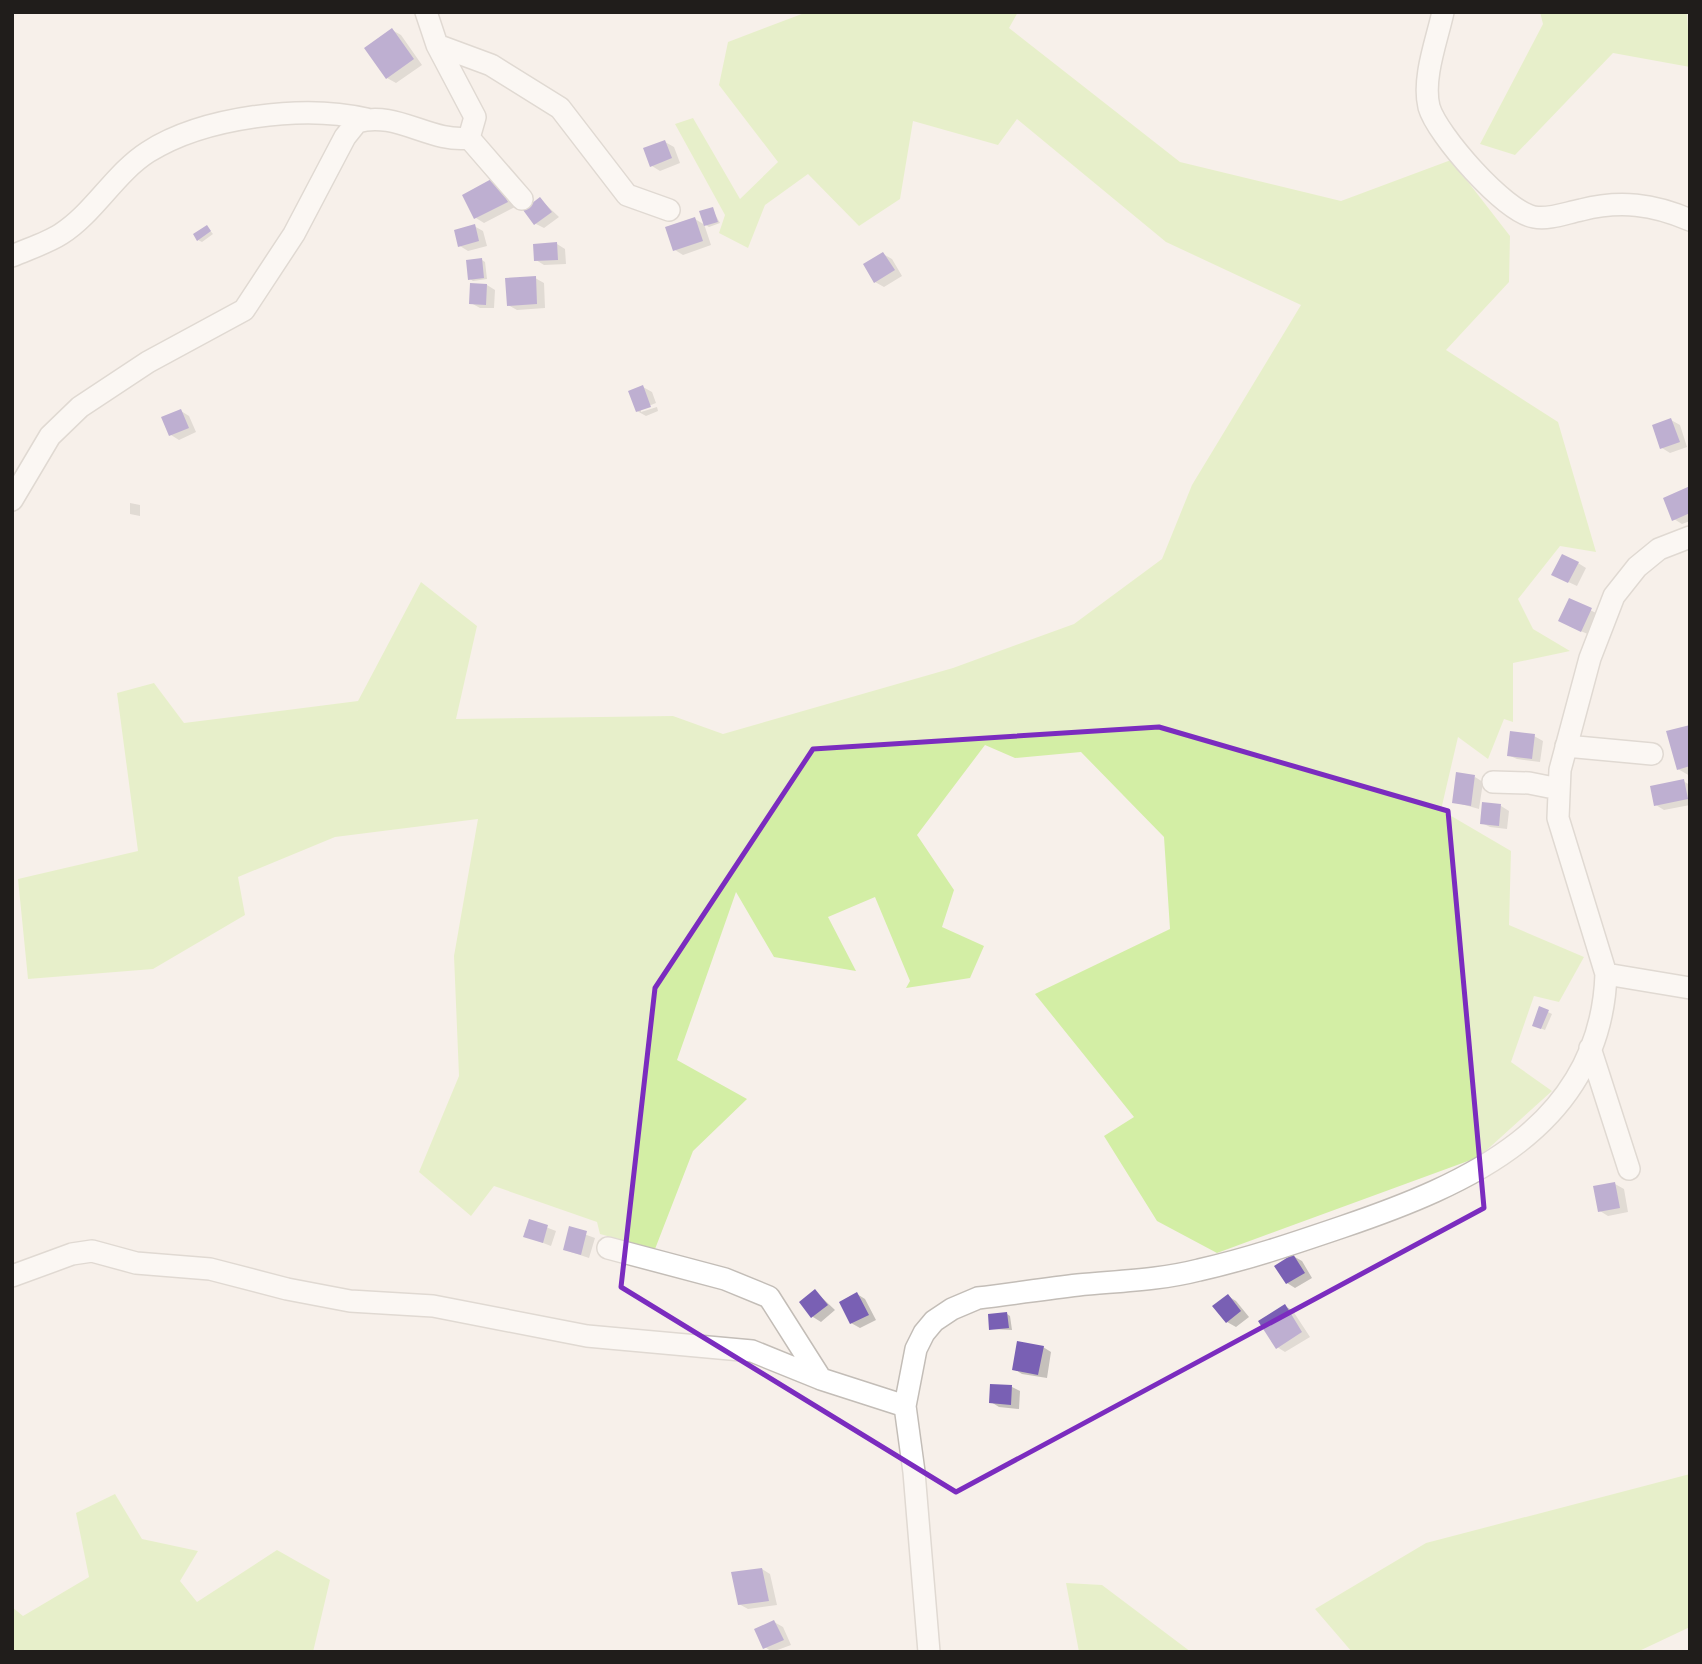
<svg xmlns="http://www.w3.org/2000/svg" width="1702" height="1664" font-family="'Exo 2',sans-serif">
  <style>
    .green { fill: #d3eea5 }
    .shadow { fill: #0003 }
    .building { fill: #7960b4 }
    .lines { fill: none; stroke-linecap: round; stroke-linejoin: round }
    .minor-casing { stroke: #c3bdb7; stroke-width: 24 }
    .minor { stroke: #fff; stroke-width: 21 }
    .marked { fill: none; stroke: #7b2cbf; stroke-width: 5; stroke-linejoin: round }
  </style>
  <rect width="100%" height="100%" fill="#f7f0ea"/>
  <path class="green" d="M807,12h211l-9,16 171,134 161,39 110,-41 59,76 -1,46 -63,68 112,72 38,130 -36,-6 -42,53 15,30 37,22 -57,12v59l-9,-3 -16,40 -30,-22 -17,73 70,41 -2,74 75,32 -25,45 -25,-6 -23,66 41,29 -73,66 -262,96 -60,-32 -53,-85 30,-19 -99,-123 135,-65 -6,-92 -83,-85 -66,6 -30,-13 -68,90 37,55 -12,37 42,19 -14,32 -64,10 4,-7 -35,-84 -47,20 28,54 -82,-14 -38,-65 -59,168 70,39 -54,52 -38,98 -55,-15 -3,-12 -103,-36 -23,30 -52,-44 40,-96 -5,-120 24,-137 -143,18 -97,40 7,38 -92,54 -125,10 -10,-100 120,-28 -21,-158 37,-10 30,40 174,-22 63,-119 56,44 -21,93 217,-3 50,18 230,-66 121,-44 88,-65 30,-74 109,-180 -135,-63 -149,-123 -19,26 -85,-24 -13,78 -41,27 -51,-52 -43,31 -17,43 -29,-15 6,-18 -50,-91 18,-6 47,81 38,-37 -59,-77 9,-43z
    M1540,12h147l3,55 -77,-14 -98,102 -35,-11 63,-120z
    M1690,1474v153l-53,25h-285l-37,-43 111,-66z
    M115,1494l27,45 56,12 -18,30 17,21 80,-52 53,30 -17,72h-301v-45l11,9 66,-39 -13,-64z
    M1066,1583l36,2 89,67h-112z"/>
  <path class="shadow" d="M392,30l9,5 21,30 -26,18 -9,-5z
    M665,142l9,5 6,16 -20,8 -8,-5z
    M504,184l11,23 -31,16 -8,-5z
    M540,199l19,18 -15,11 -8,-4z
    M712,209l8,14 -11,4 -5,-3 7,21 -28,10 -8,-5 20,-31 10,6z
    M474,226l9,5 4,15 -19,5 -8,-5z
    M207,227l6,7 -11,8 -4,-2z
    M557,244l8,5 1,15 -22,1 -8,-5z
    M883,254l9,5 10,17 -18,11 -9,-5z
    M482,260l3,2 2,17 -14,2 -3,-2z
    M535,278l9,5 1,25 -28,2 -9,-5z
    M472,285h15l8,5 -1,18h-14l-9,-5z
    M643,387l9,5 4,11 -15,6v3l16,-5 1,4 -12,5 -9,-5z
    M181,411l8,5 7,16 -17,8 -8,-5z
    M1671,420l9,5 7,22 -17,6 -8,-5z
    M1690,488v33l-8,3 -8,-5z
    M130,503l10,2v11l-10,-2z
    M1578,563l8,5 -9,18 -15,-7z
    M1570,600l30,15 -10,20 -21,-9z
    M1690,726v50l-12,-7z
    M1534,736l9,5 -3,21 -23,-3 -9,-4z
    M1475,777l8,5 -4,27 -25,-7z
    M1683,781l7,4v20l-26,5 -8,-5z
    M1484,804l17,2 8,5 -2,18 -17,-2 -8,-4z
    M1548,1012l4,2 -7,16 -8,-3z
    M1615,1184l9,5 4,23 -20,4 -8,-5z
    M530,1221l26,10 -5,15 -26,-10z
    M570,1229l25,9 -6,20 -24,-8z
    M1293,1256l9,5 10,17 -17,10 -8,-5z
    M815,1291l20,19 -14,12 -8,-5z
    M857,1294l8,5 11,21 -16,8 -9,-5z
    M1228,1296l8,5 13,16 -13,10 -9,-5z
    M1285,1306l8,5 17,26 -25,15 -8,-5z
    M1007,1314l3,2 2,14 -21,-1z
    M1043,1347l8,5 -4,26 -25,-4 -8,-5z
    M1012,1387l8,4 -1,18 -20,-2 -8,-5z
    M762,1569l8,5 7,31 -29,4 -9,-5z
    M774,1622l9,5 8,18 -19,7 -7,-5z"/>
  <path class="building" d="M392,28l22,31 -28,20 -22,-31z
    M665,140l7,18 -22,9 -7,-19z
    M495,177l13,25 -34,17 -12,-24z
    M540,197l12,15 -18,13 -11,-15z
    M713,207l5,15 -14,4 -5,-15z
    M695,217l8,24 -30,10 -8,-24z
    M475,224l4,17 -21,6 -4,-17z
    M207,225l4,6 -14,10 -4,-7z
    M557,242l1,18 -24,1 -1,-17z
    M883,252l12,18 -21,13 -11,-19z
    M482,258l2,20 -16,2 -2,-20z
    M536,276l1,28 -30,2 -2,-28z
    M470,283l17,1 -1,21 -17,-1z
    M643,385l8,22 -15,5 -8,-21z
    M181,409l8,19 -20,8 -8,-19z
    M1671,418l9,24 -20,7 -8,-24z
    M1690,486v27l-18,8 -9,-23z
    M1562,554l17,8 -11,21 -17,-8z
    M1569,598l23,10 -11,24 -23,-11z
    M1690,725v41l-13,4 -11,-39z
    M1510,731l25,3 -3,25 -25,-3z
    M1456,772l19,3 -4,31 -19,-3z
    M1684,779l4,20 -34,7 -4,-20z
    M1482,802l19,2 -2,22 -19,-2z
    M1539,1006l10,4 -8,19 -9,-3z
    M1615,1182l5,26 -22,4 -5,-26z
    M529,1219l19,6 -5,18 -20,-6z
    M569,1226l18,5 -6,24 -18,-5z
    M1293,1254l12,19 -19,11 -12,-18z
    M815,1289l13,16 -17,13 -12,-16z
    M857,1292l12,23 -19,9 -11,-22z
    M1228,1294l13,17 -15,12 -14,-17z
    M1285,1304l17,28 -26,17 -18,-28z
    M1007,1312l2,16 -20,2 -1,-16z
    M1017,1341l27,5 -6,29 -26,-5z
    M990,1384l22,1 -1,20 -22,-2z
    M762,1568l7,33 -31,4 -7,-33z
    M774,1620l10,20 -21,9 -9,-20z"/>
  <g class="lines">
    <g class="minor-casing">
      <path id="minor" d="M1443,12c-6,28 -21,66 -14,95 8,28 76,105 105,110 15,3 32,-4 47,-7 39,-10 72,-6 109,10
        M437,45l54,20 69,43 67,87 42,15
        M469,138l53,61
        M12,256c16,-7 35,-13 49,-22 33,-21 54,-61 87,-82 55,-35 156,-48 218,-33
        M12,500l38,-64 30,-29 68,-45 96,-52 50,-76 51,-97 12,-15c39,-12 73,21 112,16l6,-21 -38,-72 -11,-33
        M1566,746l86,8
        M1493,782l36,1 30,6
        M1606,974l84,14
        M1590,1048l39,121
        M608,1248l117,31 44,18 52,82
        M12,1276l60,-22 20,-3 44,12 74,6 77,20 63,12 83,5 154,30 165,15 69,28 84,27
        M929,1652l-15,-180 -9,-66 11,-57 8,-16 10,-12 18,-12 26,-11c33,-4 66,-9 100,-13 41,-4 82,-5 121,-15 49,-11 96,-27 143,-43 124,-42 259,-100 264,-253l-48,-156 2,-48 30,-112 24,-62 23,-29 22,-18 31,-12"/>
    </g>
    <use href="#minor" class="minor"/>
  </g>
  <path d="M0 0H1702V1664H0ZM1159,727l289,84 36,397 -528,284 -335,-205 34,-299 158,-239z" fill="#f7f0ea" fill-opacity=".55" fill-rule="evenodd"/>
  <path class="marked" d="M1159,727l289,84 36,397 -528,284 -335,-205 34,-299 158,-239z"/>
  <rect width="1702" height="1664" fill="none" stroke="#201d1b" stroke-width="28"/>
</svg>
